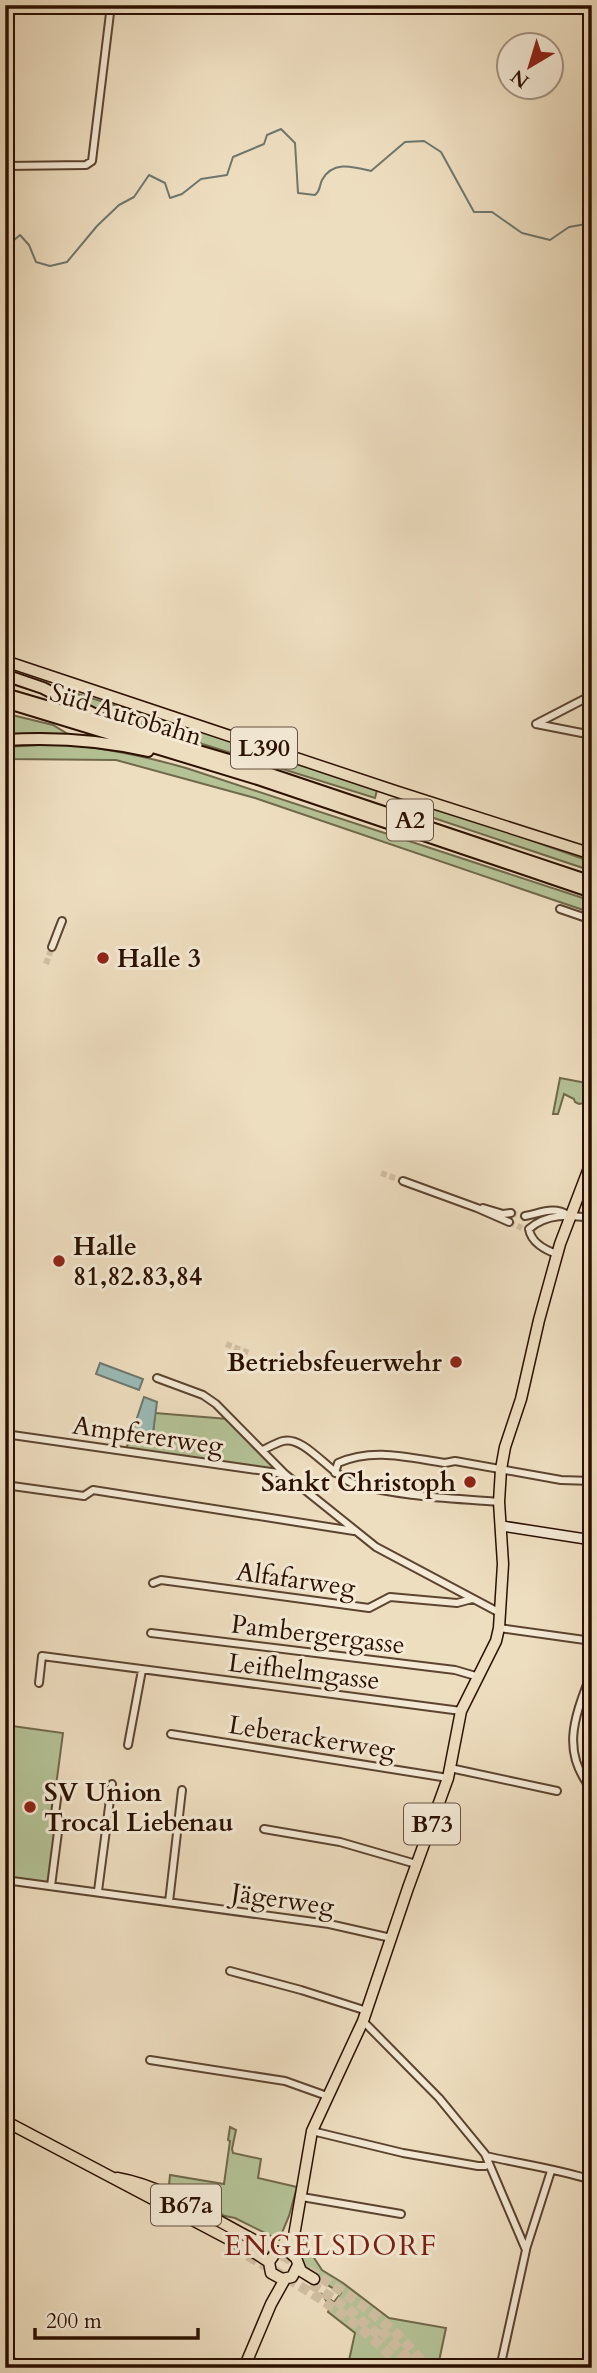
<svg xmlns="http://www.w3.org/2000/svg" width="597" height="2373" font-family="Cardo,serif">
  <style>
    .green { fill: #b4c296; stroke: #70694b; stroke-width: 2 }
    .water { fill: #9abbb7; stroke: #6e776e; stroke-width: 2 }
    .lines { fill: none; stroke-linecap: round; stroke-linejoin: round }
    .stream { stroke: #6e776e; stroke-width: 2 }
    .street-tunnel { stroke: #d1bfa3; stroke-width: 6; stroke-dasharray: 6 3; stroke-linecap: butt }
    .primary-tunnel { stroke: #d1bfa3; stroke-width: 10; stroke-dasharray: 10 5; stroke-linecap: butt }
    .street-casing { stroke: #5c4430; stroke-width: 10 }
    .secondary-casing { stroke: #2b1000; stroke-width: 12 }
    .primary-casing { stroke: #2b1000; stroke-width: 13 }
    .highway-casing { stroke: #2b1000; stroke-width: 14 }
    .street { stroke: #f4ead6; stroke-width: 6 }
    .secondary { stroke: #f4ead6; stroke-width: 9 }
    .primary { stroke: #eedec0; stroke-width: 10 }
    .highway { stroke: #eedec0; stroke-width: 10 }
    .poi-dot { fill: #8f2418; stroke: #f4ead6; stroke-width: 2.5 }
    .labels { text-anchor: middle; stroke-width: 6; stroke-linejoin: round; paint-order: stroke }
    .shield { fill: #f4ead6; stroke: #675140; stroke-width: 2 }
    .shield-label { font-size: 24px; font-weight: bold; fill: #2b1000 }
    .street-label { font-size: 26px; fill: #2b1000; stroke: #f4ead6 }
    .poi-label { font-size: 26px; font-weight: bold; fill: #2b1000; stroke: #f4ead6; text-anchor: start }
    .neighbourhood-label { font-size: 28px; letter-spacing: 2px; fill: #7a1f14; stroke: #f4ead6 }
  </style>
  <rect width="100%" height="100%" fill="#eedec0"/>
  <filter id="stains"><feTurbulence type="fractalNoise" baseFrequency=".00286" numOctaves="4"/><feColorMatrix values="0 0 0 0 .2 0 0 0 0 .09 0 0 0 0 .02 0 0 0 .5 -.17"/></filter>
  <radialGradient id="worn" r=".72"><stop offset=".6" stop-color="#630" stop-opacity="0"/><stop offset="1" stop-color="#630" stop-opacity=".3"/></radialGradient>
  <path class="green" d="M5,672l297,90 75,28 -2,8 -370,-116z
    M12,715l41,10 13,8 -4,2 -22,-2 -35,3v-20z
    M57,744c45,3 87,12 129,24l406,133v12l-337,-115 -139,-38 -111,-1v-12z
    M397,798l68,19 127,45v9l-197,-66z
    M560,1078l32,6v23l-8,-4 -5,1 -4,-2 -1,-3 -10,-5 -6,20h-5z
    M155,1413l73,6 49,52 -151,-22 7,-19 20,2z
    M5,1725l58,8 -7,53v40l-7,58 -44,-7z
    M230,2127l6,3 -4,19 1,4 28,6 -3,19 39,9 -8,29 -10,24 -44,-22 -10,-2 -56,-31 1,-10 54,9 6,-43 -2,-1z
    M301,2238l8,2 -4,4 17,26 21,13 46,35 57,10 -8,38 4,2h-100l1,-4 5,1 7,-32 -27,-21 2,-4 -7,-13 11,7 7,-9c-23,-14 -43,-21 -45,-51z"/>
  <path class="water" d="M100,1363l43,16 -4,11 -43,-16z
    M144,1397l13,5 -4,31 -20,-3z"/>
  <g class="lines">
    <path class="stream" d="M5,260l3,3 6,-4 -1,-18 7,-6 9,10 7,17 14,4 17,-4 30,-36 22,-21 15,-8 15,-22 16,8 5,15 12,-4 19,-15 26,-4 6,-18 31,-13 3,-9 14,-6 14,14 3,50 17,2c6,-5 4,-9 7,-15 11,-20 32,-13 49,-9l34,-29 19,-1 17,11 33,60h18l30,21 28,7 19,-13 23,-4"/>
    <path class="street-tunnel" d="M46,964l6,-17
      M381,1173l22,8
      M511,1213l14,3
      M509,1222l13,6
      M226,1344l23,9"/>
    <path class="primary-tunnel" d="M256,2241c54,29 136,75 170,127
      M248,2256c56,31 111,63 154,112
      M311,2284l36,24 37,32
      M381,2330l36,38"/>
    <g class="street-casing">
      <path id="street" d="M498,5l94,4
        M5,166l81,-1 6,-4 19,-156
        M536,724l56,-29
        M536,724l56,11
        M560,909l32,11
        M52,947l10,-26
        M403,1181l74,27 32,14
        M483,1208l20,6 8,-1
        M525,1216c16,-3 29,-10 43,-1
        M529,1229c18,-16 40,-14 63,-11
        M529,1229c2,13 16,21 28,25
        M157,1378l46,17 13,9 69,70 91,73 124,66
        M5,1434l280,40
        M263,1450c6,-3 13,-7 20,-9 22,-6 49,36 72,43 46,13 96,14 144,18
        M335,1473l3,-10c35,-16 72,-5 107,0l10,-2 106,19 31,1
        M5,1485l79,11 9,-6 261,41
        M153,1583l8,-3 208,28 21,-11 67,6 15,-4
        M499,1628l93,13
        M151,1633l304,37 24,7
        M592,1671c-16,43 -33,79 0,119
        M39,1683l3,-27 419,55
        M171,1734l277,44
        M128,1745l14,-75
        M450,1768l107,23
        M264,1829l76,13 76,22
        M5,1880l324,44 62,14
        M51,1886l8,-62 -4,-10 3,-23
        M98,1891l14,-107
        M169,1902l13,-112
        M230,1971l71,19 66,21
        M363,2021l76,77 46,56 41,96 -26,118
        M150,2060l135,21 42,15
        M312,2131l91,22 75,13h7l4,-2
        M486,2156c35,8 72,13 106,24
        M302,2197l99,17
        M526,2249l25,-78
        M5,2360l30,8"/>
    </g>
    <g class="secondary-casing">
      <path id="secondary" d="M502,1526l90,14"/>
    </g>
    <g class="primary-casing">
      <path id="primary" d="M5,661l390,130 197,63
        M5,2121l250,132 14,9
        M117,2178c47,8 96,41 139,63
        M291,2253l21,-122 51,-110 45,-133 40,-110 13,-67 35,-70 3,-13 4,-64 -4,-62 2,-33 4,-22 16,-48 18,-79 21,-76 32,-84
        M298,2265l-6,12 -10,2 -11,-6 -2,-11 7,-10 12,-1 8,7 5,13 13,8
        M244,2368l27,-64 14,-25"/>
    </g>
    <g class="highway-casing">
      <path id="highway" d="M5,675l38,13 53,27
        M5,694l224,66 363,122
        M5,702l256,78 331,112
        M5,740c48,-3 96,0 143,11"/>
    </g>
    <use href="#street" class="street"/>
    <use href="#secondary" class="secondary"/>
    <use href="#primary" class="primary"/>
    <use href="#highway" class="highway"/>
  </g>
  <g class="poi-dot">
    <circle cx="103" cy="958" r="7"/>
    <circle cx="59" cy="1261" r="7"/>
    <circle cx="456" cy="1362" r="7"/>
    <circle cx="470" cy="1482" r="7"/>
    <circle cx="30" cy="1807" r="7"/>
  </g>
  <g class="labels">
    <g class="shield">
      <rect x="231" y="727.5" width="66" height="41" rx="5"/>
      <rect x="387" y="799.5" width="46" height="41" rx="5"/>
      <rect x="404" y="1803.5" width="56" height="41" rx="5"/>
      <rect x="151" y="2184.5" width="70" height="41" rx="5"/>
    </g>
    <g class="shield-label">
      <text x="264" y="756">L390</text>
      <text x="410" y="828">A2</text>
      <text x="432" y="1832">B73</text>
      <text x="186" y="2213">B67a</text>
    </g>
    <g class="street-label">
      <text transform="translate(126 714) rotate(17)" y="9">Süd Autobahn</text>
      <text transform="translate(148 1435) rotate(8)" y="9">Ampfererweg</text>
      <text transform="translate(296 1579) rotate(8)" y="9">Alfafarweg</text>
      <text transform="translate(318 1634) rotate(7)" y="9">Pambergergasse</text>
      <text transform="translate(304 1671) rotate(7)" y="9">Leifhelmgasse</text>
      <text transform="translate(312 1737) rotate(9)" y="9">Leberackerweg</text>
      <text transform="translate(283 1899) rotate(8)" y="9">Jägerweg</text>
    </g>
    <g class="poi-label">
      <text x="117" y="967">Halle 3</text>
      <text x="73" y="1255">Halle<tspan x="73" dy="30">81,82.83,84</tspan></text>
      <text x="442" y="1371" text-anchor="end">Betriebsfeuerwehr</text>
      <text x="456" y="1491" text-anchor="end">Sankt Christoph</text>
      <text x="44" y="1801">SV Union<tspan x="44" dy="30">Trocal Liebenau</tspan></text>
    </g>
    <g class="neighbourhood-label">
      <text x="331" y="2255">ENGELSDORF</text>
    </g>
  </g>
  <rect width="597" height="2373" fill="none" stroke="#eedec0" stroke-width="28"/>
  <rect x="7" y="7" width="583" height="2359" fill="none" stroke="#2b1000" stroke-width="3.5"/>
  <rect x="14" y="14" width="569" height="2345" fill="none" stroke="#2b1000" stroke-width="2"/>
  <g transform="translate(530 66) rotate(218)"><circle r="33" fill="#f4ead6" stroke="#a49380" stroke-width="2"/>
  <path d="M0-5L12 26L0 18L-12 26Z" fill="#8f2418"/>
  <text y="-10" font-size="19" font-weight="bold" text-anchor="middle" fill="#2b1000">N</text>
  </g>
  <path d="M35 2328v10h163v-10" fill="none" stroke="#2b1000" stroke-width="3.5"/>
  <text x="46" y="2328" font-size="21" fill="#2b1000" stroke="#f4ead6" stroke-width="5" paint-order="stroke">200 m</text>
  <rect width="100%" height="100%" filter="url(#stains)"/>
  <rect width="100%" height="100%" fill="url(#worn)"/>
</svg>
